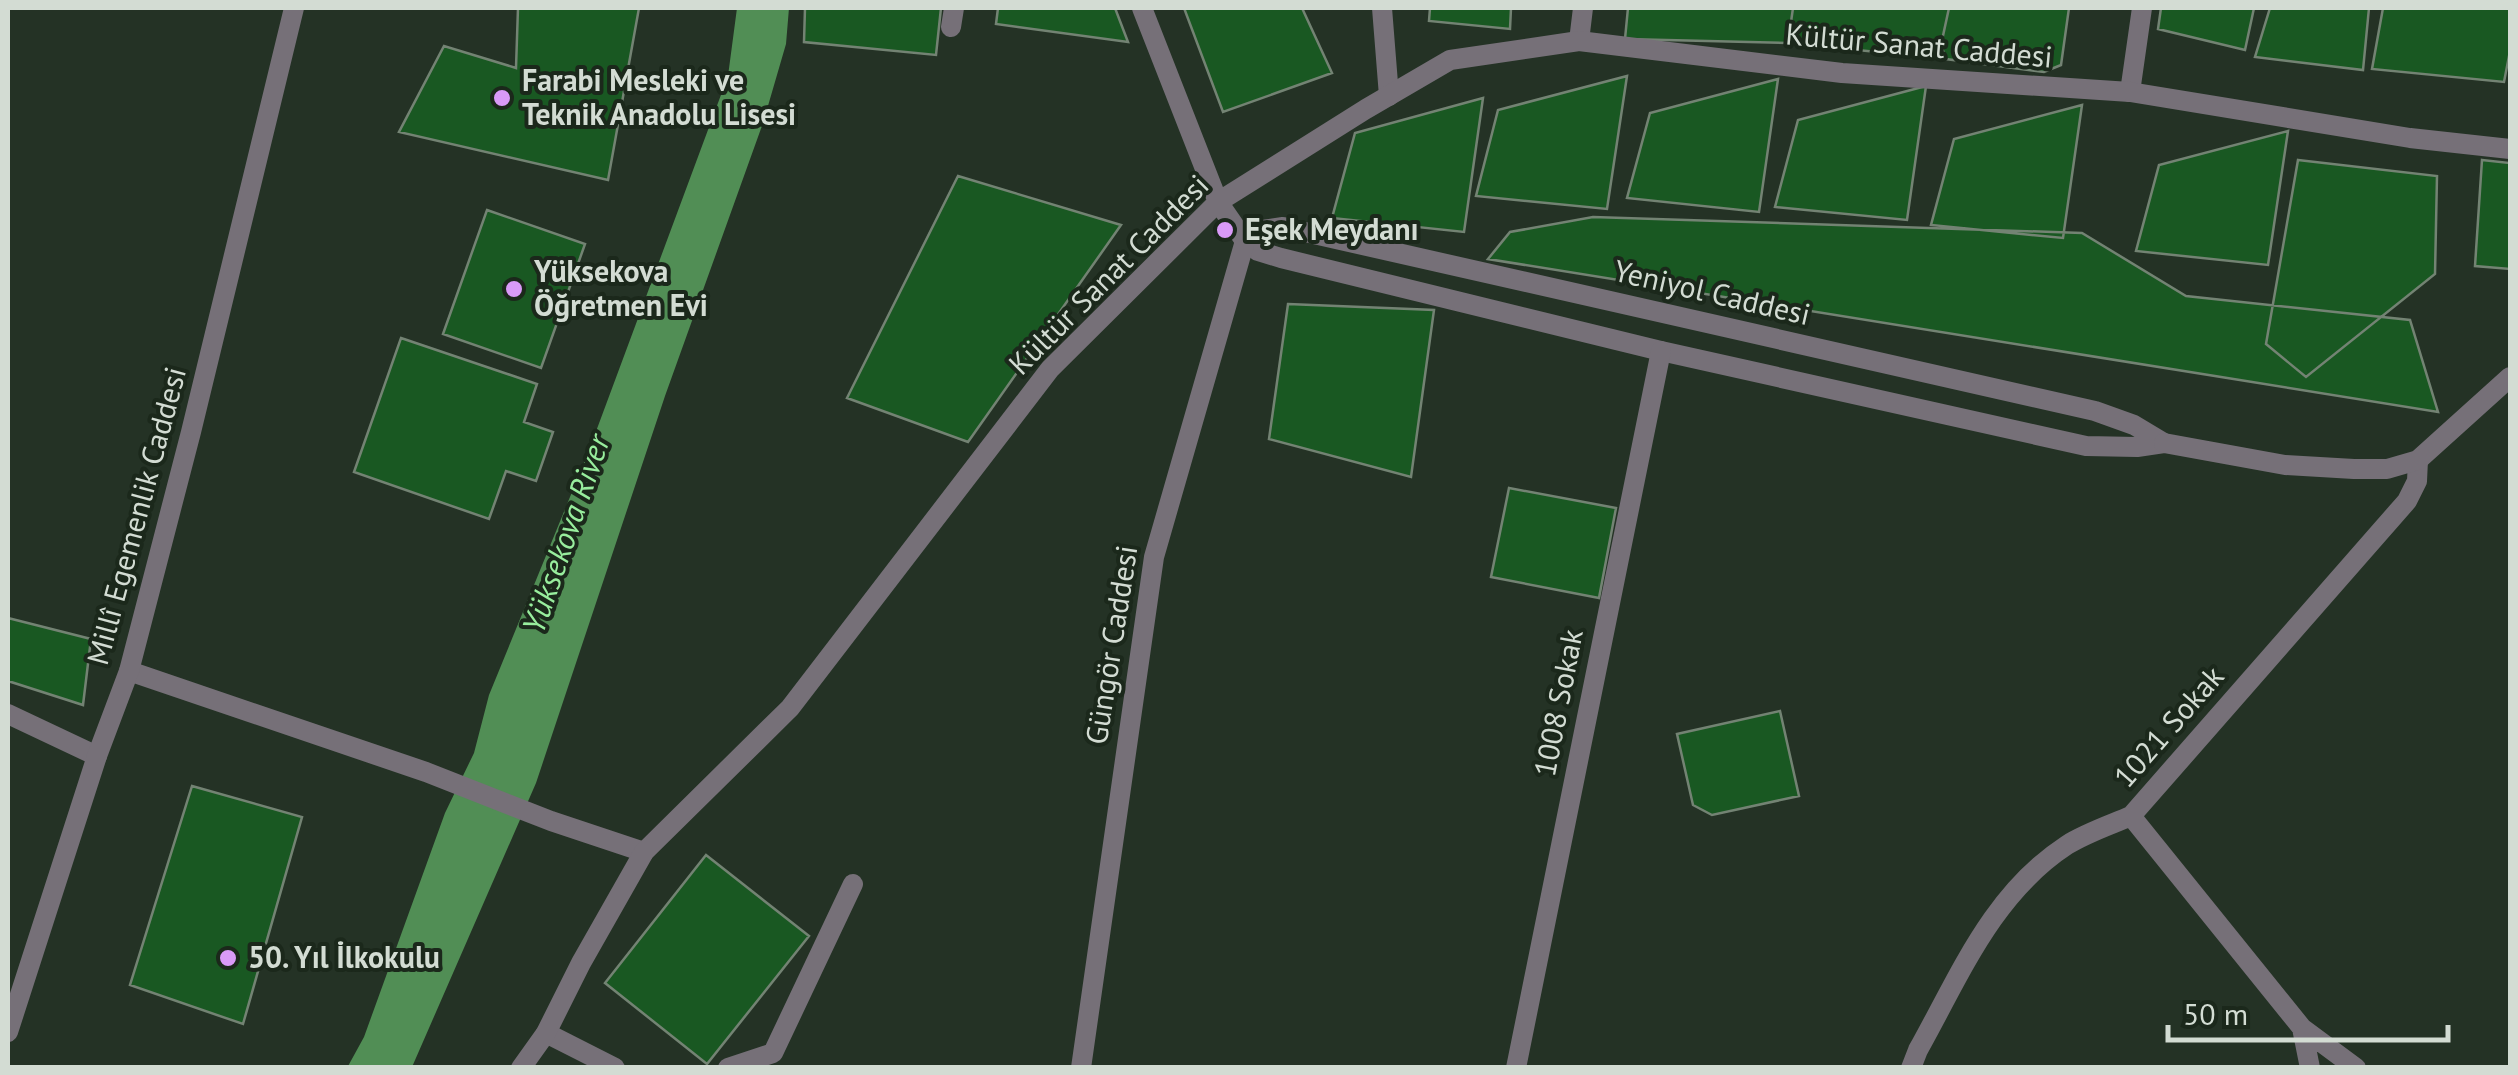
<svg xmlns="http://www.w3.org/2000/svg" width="2518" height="1075" font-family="'PT Sans',sans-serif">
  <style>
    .water { fill: #518e55 }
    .building { fill: #195822; stroke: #738373; stroke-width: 2.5 }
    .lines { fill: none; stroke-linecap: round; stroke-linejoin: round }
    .service { stroke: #767078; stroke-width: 20 }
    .pedestrian { stroke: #767078; stroke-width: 20 }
    .minor { stroke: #767078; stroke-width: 20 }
    .tertiary { stroke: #767078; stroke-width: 20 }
    .poi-dot { fill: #d99af7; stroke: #1b281b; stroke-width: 4 }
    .labels { text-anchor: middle; stroke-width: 8; stroke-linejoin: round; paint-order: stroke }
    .street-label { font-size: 30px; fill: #d3dcd3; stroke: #1b281b }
    .poi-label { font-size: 30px; font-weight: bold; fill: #d3dcd3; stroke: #1b281b; text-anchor: start }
    .water-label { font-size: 32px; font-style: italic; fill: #98ed9d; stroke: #1b281b }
  </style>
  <rect width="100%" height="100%" fill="#243225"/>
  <path class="water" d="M737,8h52l-3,36 -23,79 -98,273 -129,387 -124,284 -65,1 17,-31 81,-224 29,-60 15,-58 99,-242 140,-377z"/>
  <path class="building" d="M518,8h121l-31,172 -209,-48 45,-86 72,22z
    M805,8h136l-5,47 -132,-13z
    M998,8h117l13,34 -132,-18z
    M1184,8h118l30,65 -109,39z
    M1430,8h81l-1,21 -81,-8z
    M1628,8h165l-5,35 -163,-4z
    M1793,8h156l-8,37 5,14 -158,-16z
    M1949,8h120l-8,57 -17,7 -98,-13 -5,-14z
    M2161,8h93l-9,42 -87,-21z
    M2270,8h99l-6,62 -108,-13z
    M2383,8h127v43l-6,31 -132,-13z
    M1627,76l-20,133 -131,-13 22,-86z
    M1778,79l-19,133 -132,-14 23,-85z
    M1926,86l-19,134 -132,-13 23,-87z
    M1483,98l-19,134 -132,-14 23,-85z
    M2082,105l-19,133 -132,-13 23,-86z
    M2288,131l-20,134 -132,-14 23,-86z
    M2298,160l139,16 -2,98 -129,103 -40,-33z
    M2482,160l28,3v106l-35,-3z
    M958,176l163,49 -153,217 -121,-44z
    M487,210l98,34 -44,124 -98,-34z
    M1593,217l489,16 104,63 224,24 28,92 -950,-153 22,-27z
    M1288,304l146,6 -23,167 -142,-38z
    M401,338l136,46 -13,38 29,10 -17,49 -30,-10 -17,48 -135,-47z
    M1509,488l107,20 -17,90 -108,-21z
    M8,618l83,21 -8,66 -75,-24z
    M1780,711l19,85 -87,19 -19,-10 -16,-71z
    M192,786l110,31 -59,207 -113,-39z
    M706,855l103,81 -102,128 -102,-81z"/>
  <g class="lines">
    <path class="service" d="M1382,8l7,88"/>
    <path class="pedestrian" d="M2130,92l12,-84"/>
    <path class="minor" d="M951,27l3,-19
      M1579,41l4,-33
      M1283,227l812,184 39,14 30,18 -27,4 -51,-1 -425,-95 -380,-93 -23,-7 -13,-10 10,-10z
      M129,671l297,101 125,49 93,31
      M8,714l89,42
      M2302,1028l8,40
      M546,1033l69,35
      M728,1068l45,-15 80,-169
      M1911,1068l7,-18c42,-75 74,-156 149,-205 19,-12 43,-20 64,-29
      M2356,1068l-54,-40 -171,-212 276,-315 10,-20 1,-21"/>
    <path class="tertiary" d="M2164,443l121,22 69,4h33l31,-9 92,-83
      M8,1032l89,-276 32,-85 62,-239 103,-424
      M521,1068l25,-35 35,-70 63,-111 146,-144 260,-339 168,-167 148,-93 84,-49 129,-19 263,32 288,19 280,46 100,11
      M1081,1068l73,-511 91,-316 -27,-39 -76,-194
      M1516,1068l145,-717"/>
  </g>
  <g class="poi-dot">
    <circle cx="502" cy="98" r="10"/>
    <circle cx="1225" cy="230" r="10"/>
    <circle cx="514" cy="289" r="10"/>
    <circle cx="228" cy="958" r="10"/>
  </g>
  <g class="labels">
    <g class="street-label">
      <text transform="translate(1919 46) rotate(5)" y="10">Kültür Sanat Caddesi</text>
      <text transform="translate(1109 275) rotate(-45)" y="10">Kültür Sanat Caddesi</text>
      <text transform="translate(1712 293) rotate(13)" y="10">Yeniyol Caddesi</text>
      <text transform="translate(137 516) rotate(-75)" y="10">Millî Egemenlik Caddesi</text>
      <text transform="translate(1112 645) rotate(-81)" y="10">Güngör Caddesi</text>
      <text transform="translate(1559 703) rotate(-79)" y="10">1008 Sokak</text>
      <text transform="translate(2169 727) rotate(-49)" y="10">1021 Sokak</text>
    </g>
    <g class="poi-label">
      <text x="522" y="91">Farabi Mesleki ve<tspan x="522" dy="34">Teknik Anadolu Lisesi</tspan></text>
      <text x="1245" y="240">Eşek Meydanı</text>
      <text x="534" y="282">Yüksekova<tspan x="534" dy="34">Öğretmen Evi</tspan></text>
      <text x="248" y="968">50. Yıl İlkokulu</text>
    </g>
    <g class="water-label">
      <text transform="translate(566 534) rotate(-71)" y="11">Yüksekova River</text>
    </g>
  </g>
  <rect width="2518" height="1075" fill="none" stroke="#d3dcd3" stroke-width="20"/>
  <path d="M2168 1025v15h280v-15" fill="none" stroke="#d3dcd3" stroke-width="5"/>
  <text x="2183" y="1025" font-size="30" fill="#d3dcd3" stroke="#1b281b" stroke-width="8" paint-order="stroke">50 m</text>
</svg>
